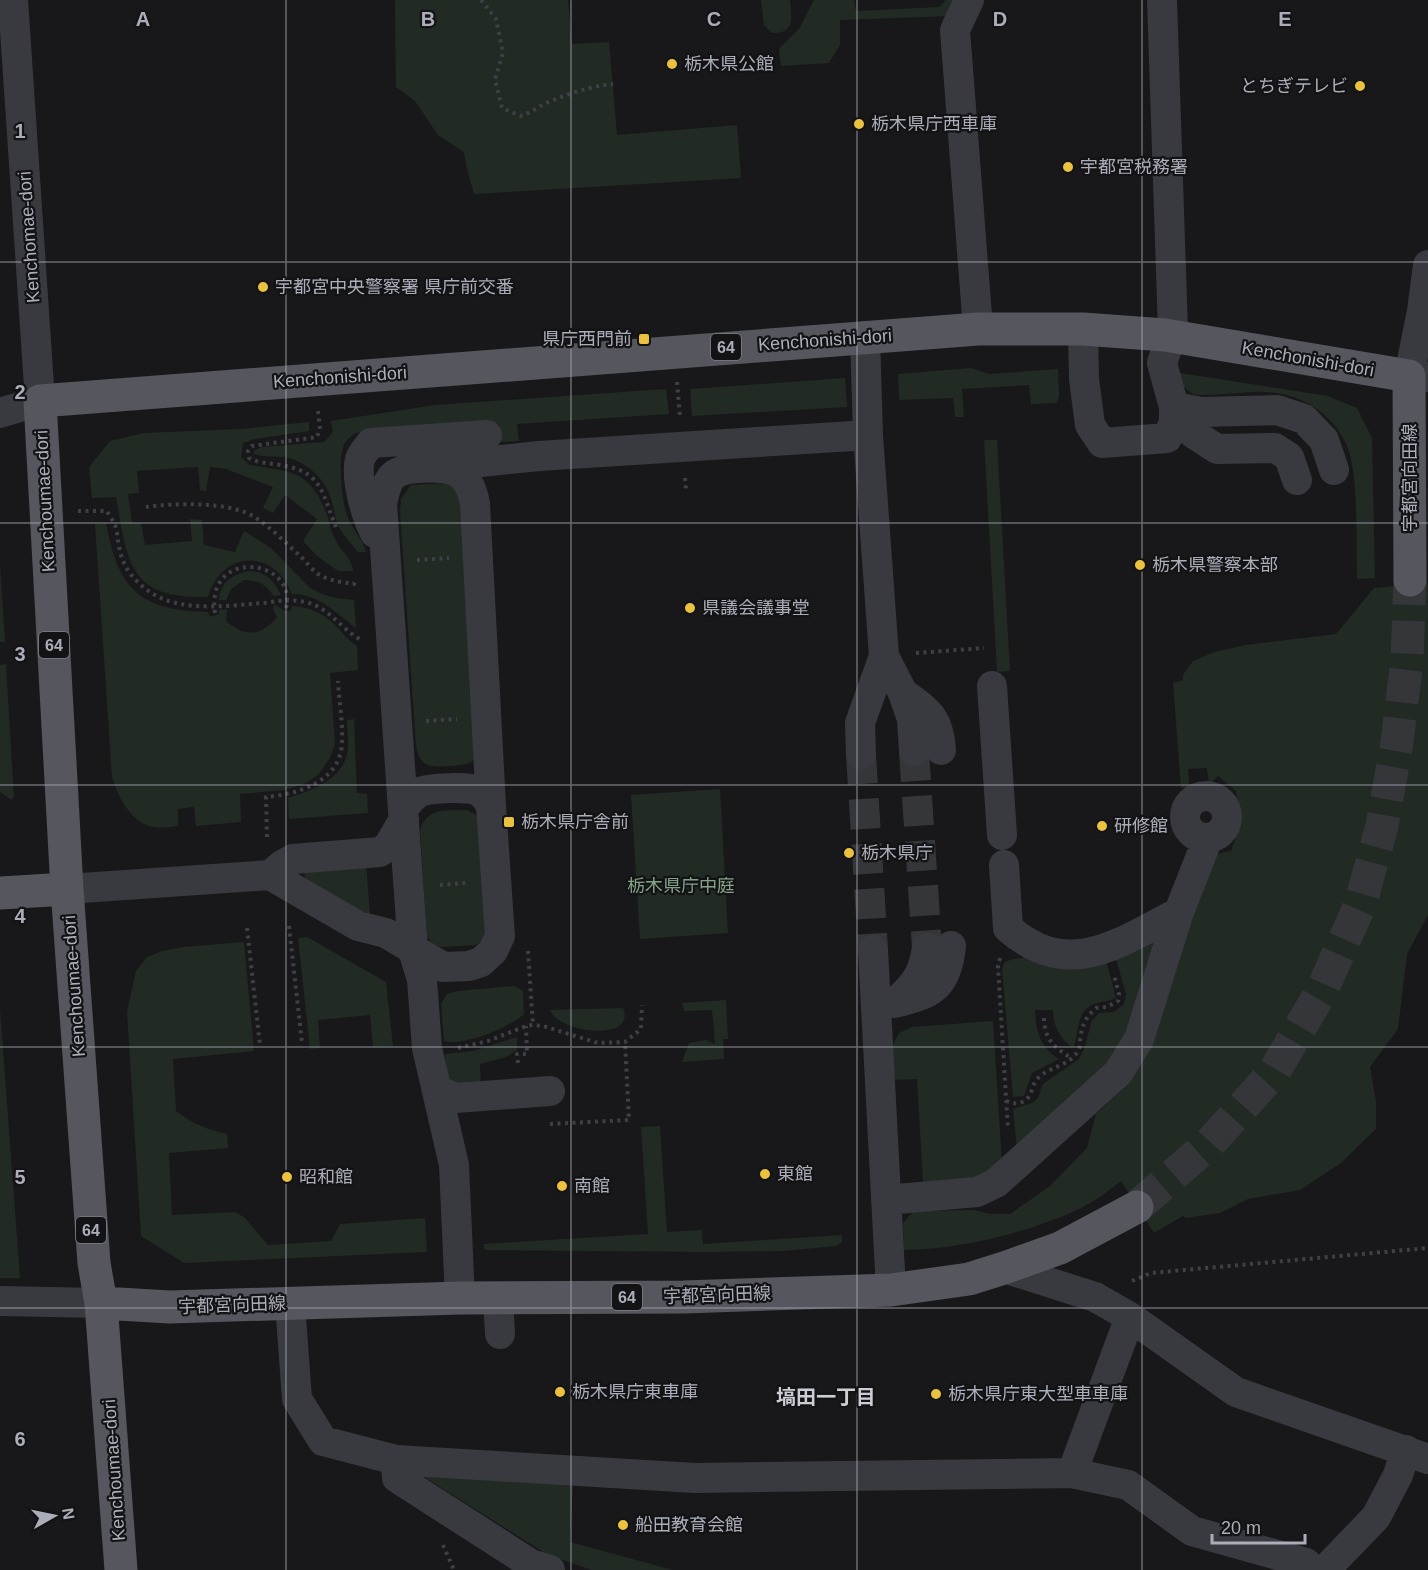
<svg xmlns="http://www.w3.org/2000/svg" width="1428" height="1570" font-family="Arial,'Noto Sans JP',sans-serif">
  <style>
    .green { fill: #222a24 }
    .lines { fill: none; stroke-linecap: round; stroke-linejoin: round }
    .minor-tunnel { stroke: #35363a; stroke-width: 30; stroke-dasharray: 30 15; stroke-linecap: butt }
    .major-tunnel { stroke: #35363a; stroke-width: 33; stroke-dasharray: 33 16; stroke-linecap: butt }
    .path { stroke: #3f4046; stroke-width: 4; stroke-dasharray: 3 4.5; stroke-linecap: butt }
    .minor { stroke: #393a3f; stroke-width: 30 }
    .major { stroke: #55565e; stroke-width: 33 }
    .grid { fill: none; stroke: #abaeb9; stroke-width: 1.5; stroke-opacity: 0.55 }
    .poi-dot { fill: #ebc240; stroke: #131315; stroke-width: 2 }
    .labels { text-anchor: middle; stroke-width: 4.5; stroke-linejoin: round; paint-order: stroke }
    .shield { fill: #131315; stroke: #7d8088; stroke-width: 1.5 }
    .shield-label { font-size: 16px; font-weight: bold; fill: #abaeb9 }
    .poi-label { font-size: 18px; fill: #abaeb9; stroke: #131315; text-anchor: start }
    .street-label { font-size: 18px; fill: #abaeb9; stroke: #131315 }
    .park-label { font-size: 18px; fill: #83a388; stroke: #131315 }
    .neighbourhood-label { font-size: 20px; font-weight: bold; fill: #cccdd5; stroke: #131315 }
    .grid-label { font-size: 20px; text-anchor: middle; font-weight: bold; fill: #abaeb9; stroke: #131315; stroke-width: 4.5; stroke-linejoin: round; paint-order: stroke }
  </style>
  <rect width="100%" height="100%" fill="#18181a"/>
  <path class="green" d="M395,0h173l4,44 37,-2 8,93 120,-10 4,53 -267,16 -7,-25 -3,-17 -26,-17 -23,-34 -19,-14z
    M761,0h29c2,17 5,34 -18,33l-8,-8z
    M814,0h40l2,11 83,-4 7,-7h10l-7,16 -109,4v25l-11,18 -48,3 -2,-17 20,-20z
    M971,368l18,6 69,-5 1,27 -2,7 -26,1 -2,-19 -67,4 2,28h-9l-2,-19 -54,2 -1,-26z
    M1180,373l148,23 29,12 15,30 3,140 -18,1c-1,-33 2,-105 -10,-133 -17,-38 -53,-56 -94,-54 -11,0 -51,5 -60,2 -3,-2 -8,-6 -11,-9z
    M845,378l2,29 -155,9 -2,-27z
    M666,389l3,25 -152,10 2,17 -19,1 -2,-18 -143,9c-3,3 -8,6 -10,10 -8,13 -3,61 3,75 5,12 15,21 18,34h-8c-6,-8 -16,-18 -20,-27 -3,-7 -4,-16 -6,-23 -6,-21 -20,-36 -40,-43 -12,-4 -26,-1 -38,-5v-3l7,-4 63,-5 9,-10 -2,-11 104,-16z
    M309,422v9l-54,8 -12,4 -2,14 8,8c44,7 61,5 79,52 2,7 3,15 7,22 5,12 17,18 18,32h-15l-21,-15 -14,-15 14,-22 -32,-24 -12,18 -10,-5 10,-21 -47,-18 -16,-2 -4,24 -6,-1 -2,-23 -61,4 2,22 -11,1 4,29h9l4,22 47,-4 -2,-22 12,1 2,25 31,7 9,-21 27,17 39,40 12,6 14,4 18,2 2,28c-20,-15 -39,-35 -64,-34 -18,-46 -70,-44 -84,3 -80,2 -80,-34 -92,-100l-24,1 -3,-31 21,-26 33,-8 97,-4z
    M984,440h13l13,231 -13,1z
    M449,483l14,10 11,267c-8,6 -15,5 -24,6 -19,1 -30,2 -34,-20l-16,-234 1,-13 10,-14z
    M106,523c12,65 33,88 102,89l2,5 9,-3v-4l8,-1 -1,12c19,17 36,15 51,-4l-4,-8 1,-4 7,3 1,2 8,1 2,-5c19,1 35,9 47,23 6,7 10,12 18,17l1,24 -28,3 5,71 -5,14 -12,17 -12,8 -21,7 -45,4 1,28 -45,4 -2,-19 -16,2v17c-9,1 -20,3 -29,0 -20,-7 -31,-30 -37,-49l-17,-253z
    M0,565l5,77h-5z
    M250,571c17,1 24,10 31,24l-8,1c-6,-12 -17,-16 -29,-16l-13,9 -5,11h-7c1,-18 14,-26 31,-29z
    M1428,583v332l-21,39 -9,75 -28,38 6,34v28l-35,34 -41,27 -52,9 -28,14 -34,5 -3,-2 -29,17 -33,-52c-13,10 -27,21 -42,28 -51,24 -119,40 -175,41l-1,-27 11,-12 60,-1 16,4h20l40,-28 37,-38 9,-34 28,-26 25,-47 62,-186 20,-4 10,-28 -5,-32 -18,-15 -9,9 -2,-17 -19,1 1,18 -8,1 -8,-105 10,-3v-5l10,-14 21,-9 32,-7 90,-11 38,-46z
    M6,664l8,133 -3,3 -11,-8v-127z
    M354,719l3,74 10,1 1,19 -79,6 -1,-21c24,-7 57,-20 60,-49 1,-9 -1,-20 -1,-29z
    M720,789l8,144 -88,6 -9,-144z
    M467,810l13,7 9,111 -6,13 -8,4 -35,2 -8,-4 -5,-6 -7,-107c8,-24 26,-19 47,-20z
    M366,862l4,53 -10,-1 -54,-35 -2,-5 2,-4z
    M307,937l79,45 7,64 -20,1 -3,-32 -52,5 2,28 -10,1 -12,-111z
    M1162,937l-42,115 -103,97 -4,-40 19,-6 6,-5 5,-14 36,-25 6,-12 6,-25 8,-9 15,-1 10,-8 2,-10 -11,-39z
    M244,942l10,109 -81,8 3,52c15,12 32,19 51,23l1,14 -59,5 3,62 63,-3 9,5 24,28 63,-4 9,-17 85,-6 2,34 -243,11 -43,-27 -14,-224 9,-41 11,-14 15,-6 22,-4z
    M1029,957l77,3 10,38c-8,4 -16,3 -24,7 -17,9 -12,28 -19,43 -13,-10 -20,-21 -20,-38h-18c1,22 5,37 24,49l-27,14 -8,23 -11,1 -11,-128 3,-7 8,-3z
    M514,986l9,5 1,23c-13,13 -62,33 -80,27l-3,-37 6,-10 11,-3z
    M726,1000l2,39h-5l1,20 -42,3 7,-19 17,-3 9,4 -3,-34 -28,1 -2,-8z
    M623,1008c14,34 -64,26 -73,2z
    M0,1009l20,269h-20z
    M993,1021l9,142 -25,15 -54,4 -6,-103 -23,1 -2,-34 7,-13 13,-6z
    M517,1037v13l-11,7 -26,7 1,23 -33,-5 -3,-28 28,-3z
    M660,1126l7,106 35,-2 1,14 139,-9v7l-6,4 -53,5 -76,1 -222,-2 -2,-6 165,-10 -7,-107z
    M421,1475l152,9 -3,58 103,28h-81l-44,-15z"/>
  <g class="lines">
    <path class="minor-tunnel" d="M914,751l13,197
      M861,754l12,196"/>
    <path class="major-tunnel" d="M1137,1207l73,-64 64,-71 47,-80 39,-87 22,-79 15,-84 10,-82 3,-80"/>
    <path class="path" d="M481,0l15,19 7,34 -8,26 7,29 19,8c11,-4 20,-11 30,-15 20,-8 40,-15 62,-17
      M677,382l3,35
      M318,411l2,18 -3,8 -65,9 -4,5 1,7c10,6 25,5 37,8 40,8 37,35 52,65
      M685,478l1,14
      M146,507c28,-4 86,-6 110,11 15,10 29,24 42,36 7,6 13,15 20,20 11,7 24,8 36,10l1,-3
      M78,511h29c2,4 5,8 7,12 3,5 3,12 4,18 2,13 6,27 16,37 33,38 85,28 130,25 14,-2 27,-4 41,-1 24,5 36,27 56,38
      M417,560l32,-2
      M215,613c-10,-66 83,-55 71,-5
      M916,653l68,-5
      M426,721l31,-2
      M267,837l-1,-40c32,-3 75,-15 76,-55 1,-20 -3,-41 -4,-61
      M440,885l25,-2
      M289,926l13,117
      M247,928l13,117
      M528,951l5,74
      M1000,958l-2,8 10,164
      M1044,1018c1,22 9,28 27,40
      M458,1048l30,-7 38,-15 7,-1 10,1 55,17 27,-1 16,-13 1,-24
      M518,1063l-1,-9h10l-1,-28
      M1006,1101c7,2 12,4 18,0 9,-5 7,-16 14,-23 12,-12 33,-12 41,-29 1,-3 1,-6 1,-9 2,-15 5,-22 16,-32l11,-1 11,-6 1,-7 -5,-19
      M550,1124l79,-4 -4,-78
      M1132,1281l19,-8 277,-25
      M443,1545l11,25"/>
    <path class="minor" d="M969,0l-14,30 23,299
      M1162,0l11,331 -11,32 12,44 28,5 75,-2 27,9 20,21 10,30
      M1428,265l-6,46 -13,65 19,1
      M1083,329l1,50 6,46 12,18 65,-5 7,-16v-15
      M1174,407l20,27 23,15 58,-1 14,9 8,23
      M0,413l40,-12 -27,-401
      M868,435l16,221 19,37 9,26 2,32
      M443,466l96,-10 329,-21 -3,-99
      M375,533c-9,-17 -20,-55 -15,-74 2,-6 8,-12 11,-16l116,-8
      M992,686l10,149
      M903,693c25,18 36,24 38,57
      M861,754l-1,-31 24,-67
      M1185 817a21 21 0 1 1 42 0a21 21 0 1 1-42 0Z
      M403,810l-21,-306c2,-9 3,-18 9,-26 5,-7 17,-9 25,-10 32,-2 53,-1 59,36l16,302
      M1004,865l4,63c61,54 112,14 171,-16
      M270,875l12,-10 11,-6 87,-7 9,-7 15,-26
      M67,889l203,-14 88,51 28,7 57,34 26,-1 12,-4 12,-11 7,-15 -9,-130c-3,-5 -7,-12 -13,-15 -8,-5 -49,-3 -58,1 -8,4 -12,10 -17,18l10,140 9,30 5,68 27,117 6,133
      M873,950l18,340
      M900,998c18,-17 23,-26 27,-50
      M895,1003c37,-9 52,-16 56,-57
      M438,1090l17,8 95,-7
      M886,1200l91,-8 19,-9 122,-110 21,-34 40,-127 29,-74
      M1004,1268l91,29 35,20 106,75 192,67
      M498,1298l2,36
      M0,1301l101,2
      M290,1303l7,96 26,42 73,19 299,18 377,-5 58,-156
      M396,1460l1,18 134,86 19,6
      M1072,1473l56,12 64,46 114,32 6,7
      M1325,1570l51,-53 22,-42 8,-25"/>
    <path class="major" d="M0,893l67,-4
      M101,1303l69,4 290,-9 224,-1 207,-7 78,-11 35,-11 56,-20 77,-41
      M121,1570l-20,-267 -7,-40 -27,-374 -27,-488 938,-72h105l82,6 244,41 1,204"/>
  </g>
  <path class="grid" d="M286,0v1570M571,0v1570M857,0v1570M1142,0v1570M0,262h1428M0,523h1428M0,785h1428M0,1047h1428M0,1308h1428"/>
  <g class="poi-dot">
    <circle cx="672" cy="64" r="6"/>
    <circle cx="1360" cy="86" r="6"/>
    <circle cx="859" cy="124" r="6"/>
    <circle cx="1068" cy="167" r="6"/>
    <circle cx="263" cy="287" r="6"/>
    <rect x="638" y="333" width="12" height="12" rx="3"/>
    <circle cx="1140" cy="565" r="6"/>
    <circle cx="690" cy="608" r="6"/>
    <rect x="503" y="816" width="12" height="12" rx="3"/>
    <circle cx="1102" cy="826" r="6"/>
    <circle cx="849" cy="853" r="6"/>
    <circle cx="765" cy="1174" r="6"/>
    <circle cx="287" cy="1177" r="6"/>
    <circle cx="562" cy="1186" r="6"/>
    <circle cx="560" cy="1392" r="6"/>
    <circle cx="936" cy="1394" r="6"/>
    <circle cx="623" cy="1525" r="6"/>
  </g>
  <g class="labels">
    <g class="shield">
      <rect x="711" y="334" width="30" height="26" rx="4.5"/>
      <rect x="39" y="632" width="30" height="26" rx="4.5"/>
      <rect x="76" y="1217" width="30" height="26" rx="4.5"/>
      <rect x="612" y="1284" width="30" height="26" rx="4.5"/>
    </g>
    <g class="shield-label">
      <text x="726" y="353">64</text>
      <text x="54" y="651">64</text>
      <text x="91" y="1236">64</text>
      <text x="627" y="1303">64</text>
    </g>
    <g class="poi-label">
      <text x="684" y="70">栃木県公館</text>
      <text x="1348" y="92" text-anchor="end">とちぎテレビ</text>
      <text x="871" y="130">栃木県庁西車庫</text>
      <text x="1080" y="173">宇都宮税務署</text>
      <text x="275" y="293">宇都宮中央警察署 県庁前交番</text>
      <text x="632" y="345" text-anchor="end">県庁西門前</text>
      <text x="1152" y="571">栃木県警察本部</text>
      <text x="702" y="614">県議会議事堂</text>
      <text x="521" y="828">栃木県庁舎前</text>
      <text x="1114" y="832">研修館</text>
      <text x="861" y="859">栃木県庁</text>
      <text x="777" y="1180">東館</text>
      <text x="299" y="1183">昭和館</text>
      <text x="574" y="1192">南館</text>
      <text x="572" y="1398">栃木県庁東車庫</text>
      <text x="948" y="1400">栃木県庁東大型車車庫</text>
      <text x="635" y="1531">船田教育会館</text>
    </g>
    <g class="street-label">
      <text transform="translate(29 237) rotate(-94)" y="6">Kenchomae-dori</text>
      <text transform="translate(825 340) rotate(-4)" y="6">Kenchonishi-dori</text>
      <text transform="translate(1308 359) rotate(10)" y="6">Kenchonishi-dori</text>
      <text transform="translate(340 377) rotate(-4)" y="6">Kenchonishi-dori</text>
      <text transform="translate(1410 478) rotate(-90)" y="6">宇都宮向田線</text>
      <text transform="translate(45 501) rotate(-93)" y="6">Kenchoumae-dori</text>
      <text transform="translate(74 986) rotate(-94)" y="6">Kenchoumae-dori</text>
      <text transform="translate(717 1295) rotate(-2)" y="6">宇都宮向田線</text>
      <text transform="translate(232 1305) rotate(-2)" y="6">宇都宮向田線</text>
      <text transform="translate(114 1470) rotate(-94)" y="6">Kenchoumae-dori</text>
    </g>
    <g class="park-label">
      <text x="681" y="892">栃木県庁中庭</text>
    </g>
    <g class="neighbourhood-label">
      <text x="826" y="1404">塙田一丁目</text>
    </g>
  </g>
  <g class="grid-label">
    <text x="143" y="26">A</text>
    <text x="428" y="26">B</text>
    <text x="714" y="26">C</text>
    <text x="1000" y="26">D</text>
    <text x="1285" y="26">E</text>
    <text x="20" y="138">1</text>
    <text x="20" y="399">2</text>
    <text x="20" y="661">3</text>
    <text x="20" y="923">4</text>
    <text x="20" y="1184">5</text>
    <text x="20" y="1446">6</text>
  </g>
  <g transform="translate(54 1516) rotate(81)" stroke="#131315" stroke-width="4.5" paint-order="stroke">
  <path d="M0-4.5L10 22L0 15L-10 22Z" fill="#abaeb9"/>
  <text y="-9" font-size="16" font-weight="bold" text-anchor="middle" fill="#abaeb9">N</text>
  </g>
  <path d="M1212 1534v9h93v-9" fill="none" stroke="#abaeb9" stroke-width="3"/>
  <text x="1221" y="1534" font-size="18" fill="#abaeb9" stroke="#131315" stroke-width="4.5" paint-order="stroke">20 m</text>
</svg>
